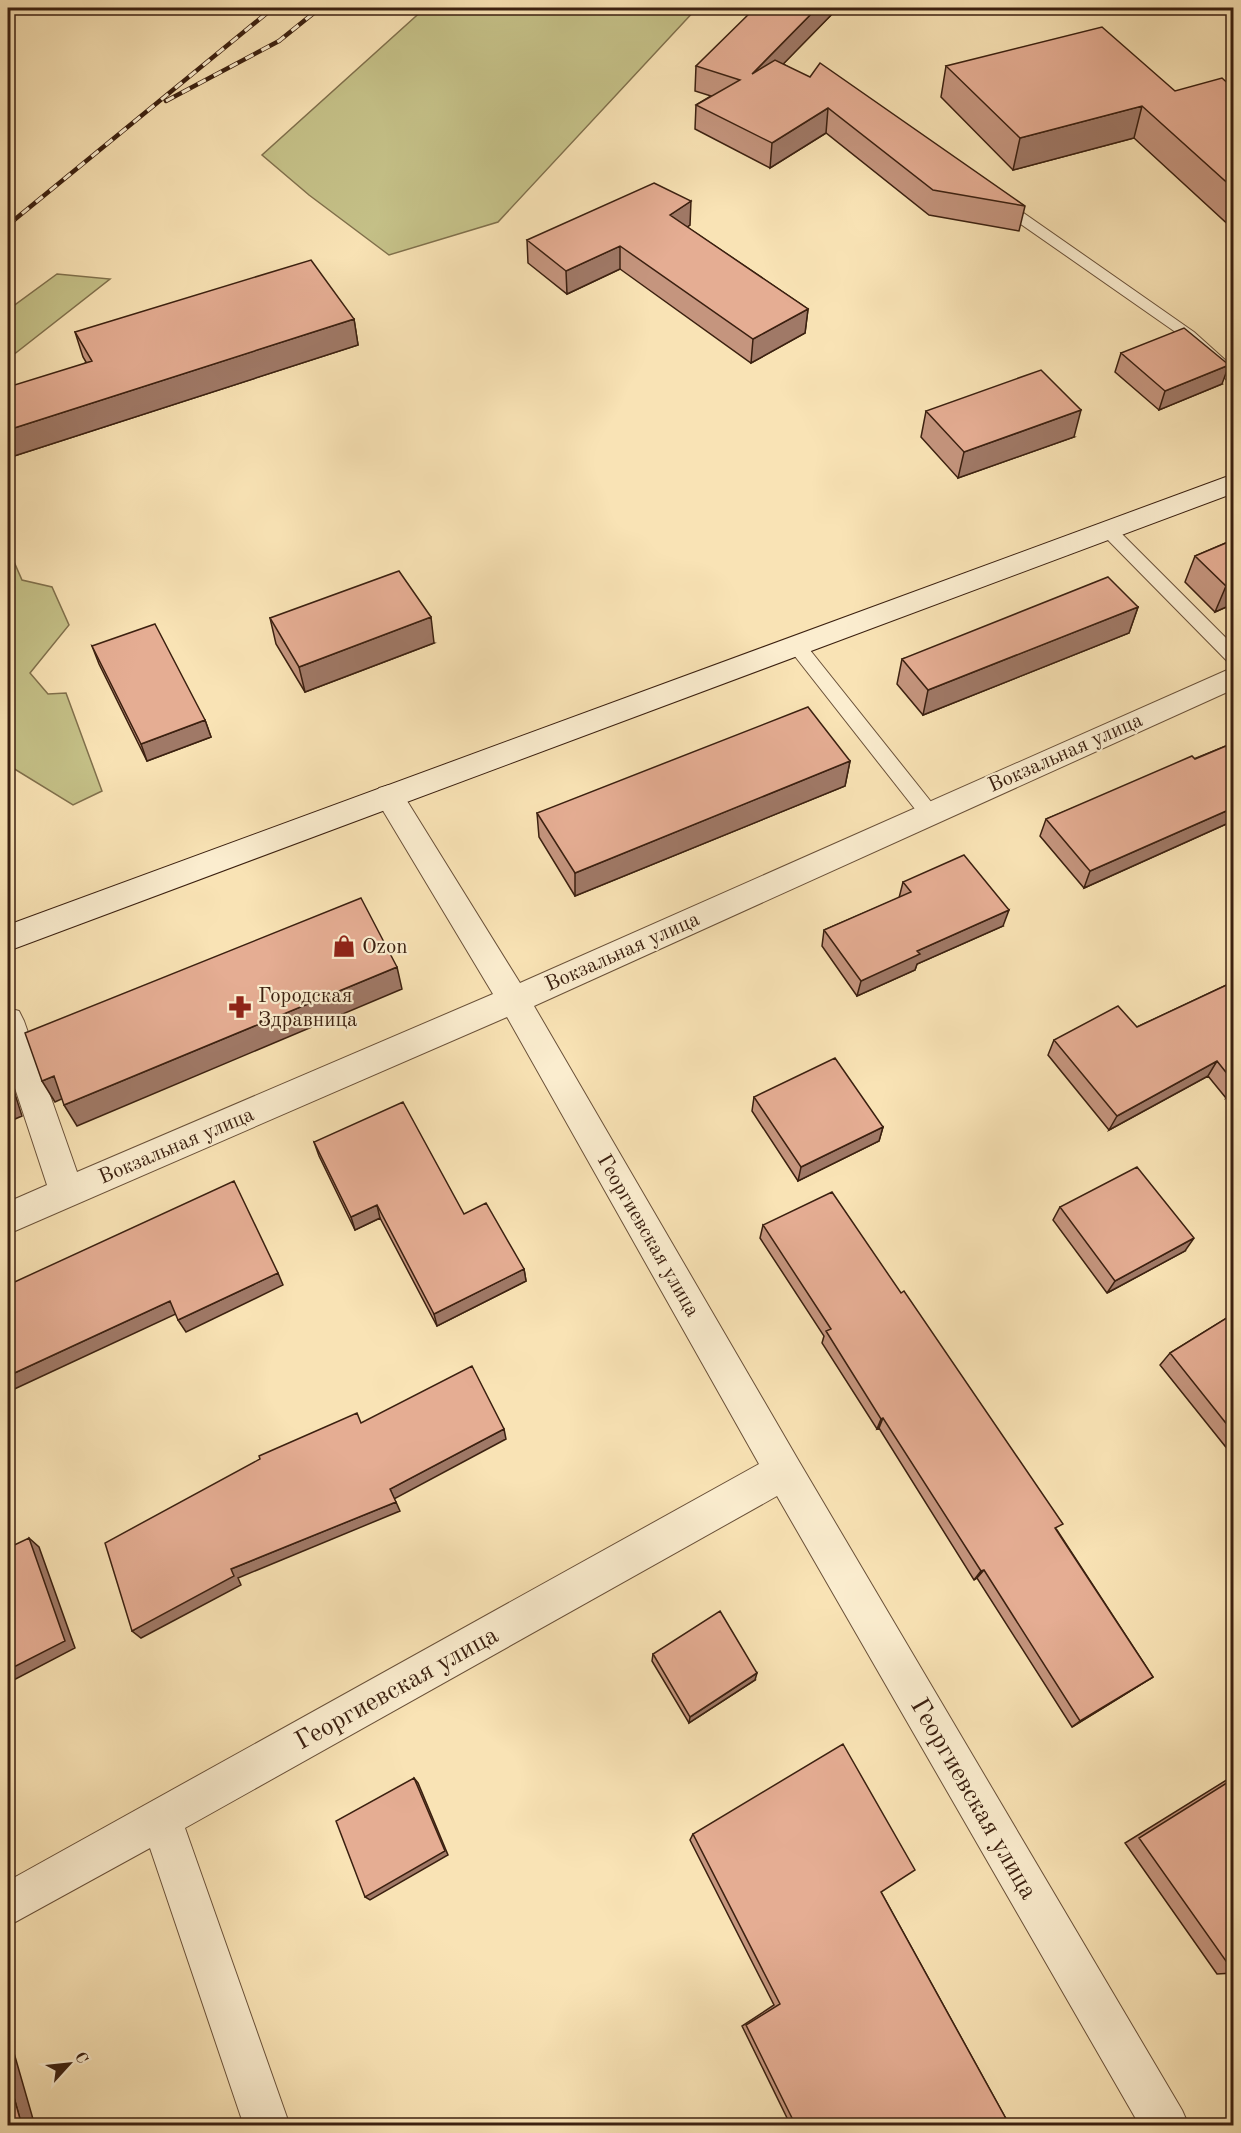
<svg xmlns="http://www.w3.org/2000/svg" width="1241" height="2133" font-family="'Old Standard TT',serif">
  <style>
    .green { fill: #c5c188; stroke: #80704c; stroke-width: 1.5 }
    .lines { fill: none; stroke-linecap: round; stroke-linejoin: round }
    .service-casing { stroke: #6a5139; stroke-width: 2 }
    .minor-casing { stroke: #6a5139; stroke-width: 2 }
    .secondary-casing { stroke: #3b2010; stroke-width: 2 }
    .service { fill: #fbedcf; fill-rule: evenodd }
    .minor { fill: #fbedcf; fill-rule: evenodd }
    .secondary { fill: #fbedcf; fill-rule: evenodd }
    .rail-casing { stroke: #3b2010; stroke-width: 4.5 }
    .rail { stroke: #fbedcf; stroke-width: 3; stroke-dasharray: 9; stroke-linecap: butt }
    .wall { fill: #c5957e; stroke: #3b2010; stroke-width: 1.5 }
    .shaded-wall { fill: #a07967; stroke: #3b2010; stroke-width: 1.5 }
    .building { fill: #e5ad93; stroke: #3b2010; stroke-width: 1.5 }
    .labels { text-anchor: middle; stroke-width: 4.5; stroke-linejoin: round; paint-order: stroke }
    .street-label { font-size: 21px; fill: #3b2010; stroke: #fbedcf }
    .poi-label { font-size: 21px; fill: #3b2010; stroke: #fbedcf; text-anchor: start }
    .near-street-label { font-size: 26px; fill: #3b2010; stroke: #fbedcf }
  </style>
  <rect width="100%" height="100%" fill="#f9e3b5"/>
  <filter id="stains"><feTurbulence type="fractalNoise" baseFrequency=".00333" numOctaves="4"/><feColorMatrix values="0 0 0 0 .2 0 0 0 0 .09 0 0 0 0 .02 0 0 0 .5 -.17"/></filter>
  <radialGradient id="worn" r=".72"><stop offset=".6" stop-color="#630" stop-opacity="0"/><stop offset="1" stop-color="#630" stop-opacity=".3"/></radialGradient>
  <path class="green" d="M425,8h272l-199,214 -109,33 -80,-60 -47,-40z
    M57,274l53,5 -102,80v-49z
    M8,548l14,32 30,7 17,38 -39,48 18,21 18,-1 36,98 -29,14 -65,-40z"/>
  <g class="lines">
    <g class="service-casing">
      <path id="service" d="M1000,199l5,1 189,132 40,36v14l-6,-1 -44,-43 -189,-132 -2,-3 2,-3z
        M1108,524l6,2 120,120v17l-6,-1 -126,-128 -2,-4 2,-4z
        M796,639l6,1 134,168 3,5 -3,5 -7,2 -7,-2 -132,-168 -3,-5 3,-5z"/>
    </g>
    <g class="minor-casing">
      <path id="minor" d="M1234,667v22l-700,317 263,452 385,652 7,16h-49l-363,-630 -592,332 105,298h-46l-94,-278 -142,78v-45l751,-417 -252,-447 -499,217v-32l39,-17 -39,-118v-59l11,3 5,10 53,151 416,-178 -114,-190 -5,-8 5,-8 10,-3 10,3 121,195z"/>
    </g>
    <g class="secondary-casing">
      <path id="secondary" d="M1234,474v19l-1226,458v-26z"/>
    </g>
    <use href="#service" class="service"/>
    <use href="#minor" class="minor"/>
    <use href="#secondary" class="secondary"/>
    <g class="rail-casing">
      <path id="rail" d="M166,101l113,-60 41,-33
        M8,225l265,-217"/>
    </g>
    <use href="#rail" class="rail"/>
  </g>
  <path class="wall" d="M838,8l-55,56 242,142 -6,25 -90,-16 -103,-82 -56,35 -75,-39 1,-24 15,-9 -16,-5 1,-25z
    M946,66l229,25 58,-3v141l-99,-91 -121,32 -72,-73z
    M690,225l-3,2 121,82 -3,24 -54,30 -131,-94 -53,25 -39,-31 -1,-23z
    M354,319l4,26 -350,113 78,-96 -3,-5 -8,-25z
    M1121,353l101,31 -63,26 -44,-38z
    M926,411l148,26 -116,41 -37,-41z
    M1233,540v64l-18,8 -30,-30 10,-26z
    M1138,607l-9,26 -206,82 -26,-31 5,-25z
    M270,618l164,25 -129,49 -29,-48z
    M92,646l113,74 6,17 -64,24 -48,-97z
    M1233,743v78l-149,67 -44,-52 6,-17z
    M850,761l-5,25 -270,110 -36,-59 -2,-24z
    M903,882l100,44 -86,38 -2,6 -58,26 -35,-50 2,-16 75,-32z
    M1233,982v113l-7,3 -18,-22 -99,54 -61,-75 6,-15 83,-13z
    M754,1097l129,30 -4,14 -81,40 -46,-70z
    M314,1142l150,72 60,55 2,12 -89,45 -57,-108 -25,12 -36,-74z
    M1060,1207l125,44 -78,42 -54,-73z
    M763,1225l294,305 96,147 -81,50 -95,-149 -3,2 -95,-152 -2,1 -55,-86 2,-7 -64,-98z
    M1233,1314v142l-73,-91 10,-12z
    M653,1654l102,26 -66,43 -37,-62z
    M1233,1776v197l-16,1 -92,-131z
    M693,1834l188,58 129,234h-219l-49,-100 32,-21 -84,-165z"/>
  <path class="shaded-wall" d="M817,8h21l-88,90 2,-24z
    M1142,106l-8,32 -121,32 7,-32z
    M828,108l-2,25 -56,35 2,-25z
    M691,201l-1,24 -21,14 1,-24z
    M620,246v23l-53,25 -1,-23z
    M808,309l-3,24 -54,30 2,-24z
    M354,319l4,26 -350,113v-28z
    M1229,365l-7,19 -63,26 6,-19z
    M1081,410l-7,27 -116,41 6,-26z
    M1233,583v21l-18,8 11,-26z
    M1138,607l-9,26 -206,82 5,-25z
    M431,617l3,26 -129,49 -6,-25z
    M205,720l6,17 -64,24 -6,-17z
    M850,761l-5,25 -270,110v-23z
    M1233,808v13l-149,67 6,-17z
    M1009,910l-6,16 -86,38 -2,6 -58,26 4,-15 56,-30z
    M397,967l5,22 -325,137 -13,-21z
    M1217,1061l-9,15 -99,54 8,-14z
    M8,1072l14,44 -14,6z
    M54,1076l12,21 -11,5 -13,-21z
    M1233,1087v8l-7,3z
    M883,1127l-4,14 -81,40 3,-14z
    M377,1205l3,13 -25,12 -4,-13z
    M1194,1238l-9,13 -78,42 8,-12z
    M524,1269l2,12 -89,45 -3,-12z
    M278,1273l5,12 -97,47 -8,-12z
    M170,1301l8,12 -170,79v-16z
    M883,1418l-4,10 -2,1 4,-10z
    M504,1429l2,10 -112,60 -4,-10z
    M396,1502l4,9 -162,67 3,7 -100,53 -9,-7 99,-62z
    M29,1538l10,9 36,101 -67,35v-13z
    M984,1570l-7,8 -3,2 7,-9z
    M757,1673l-2,7 -66,43 1,-6z
    M1153,1677l-10,6 -71,44 8,-6z
    M414,1778l4,5 30,72 -78,45 -5,-3z
    M8,2032l27,94h-13l-14,-50z"/>
  <path class="building" d="M755,8h62l-65,66 23,-14 35,17 10,-14 205,143 -92,-16 -105,-82 -56,35 -76,-38 44,-25 -44,-14z
    M1102,27l73,64 47,-13 11,10v100l-91,-82 -122,32 -74,-72z
    M654,183l37,18 -21,14 138,94 -55,30 -133,-93 -54,25 -39,-31z
    M311,260l43,59 -346,111v-43l84,-26 -17,-29z
    M1184,328l45,37 -64,26 -44,-38z
    M1041,370l40,40 -117,42 -38,-41z
    M1233,540v43l-7,3 -31,-30z
    M399,571l32,46 -132,50 -29,-49z
    M1108,577l30,30 -210,83 -26,-31z
    M155,624l50,96 -64,24 -49,-98z
    M808,707l42,54 -275,112 -38,-60z
    M1233,743v65l-143,63 -44,-52 146,-63 3,3z
    M964,855l45,55 -92,41 3,3 -59,27 -37,-51 87,-38 -8,-10z
    M361,898l36,69 -333,138 -10,-29 -12,5 -17,-48z
    M1233,982v99l-16,-20 -100,55 -63,-76 64,-34 19,21z
    M835,1058l48,69 -82,40 -47,-70z
    M403,1102l61,112 22,-11 38,66 -90,45 -57,-109 -26,12 -37,-75z
    M1137,1167l57,71 -79,43 -55,-74z
    M234,1181l44,92 -100,47 -8,-19 -162,75v-91z
    M832,1192l69,101 3,-2 159,233 -8,4 98,149 -73,44 -96,-151 -3,1 -98,-153 -2,1 -55,-88 5,-2 -68,-104z
    M1233,1314v118l-63,-79z
    M472,1366l32,63 -114,60 6,13 -165,67 3,7 -102,55 -27,-88 155,-84 -1,-3 98,-43 4,10z
    M29,1538l36,103 -57,29v-122z
    M720,1611l37,62 -67,44 -37,-63z
    M843,1744l72,126 -34,22 129,234h-214l-50,-101 34,-21 -87,-170z
    M414,1778l31,73 -80,46 -29,-76z
    M1233,1779v192l-94,-133z
    M8,2076l14,50h-14z"/>
  <defs>
    <g id="shop-bare" transform="scale(1.8)"><path d="M-5-2.5h2.3a2.7 3.5 0 0 1 5.4 0H5L5.5 6h-11ZM-1.5-2.5h3a1.5 2.3 0 0 0-3 0Z" fill="#8f2418" stroke="#fbedcf" stroke-width="2.5" paint-order="stroke"/></g>
    <g id="pharmacy-bare" transform="scale(1.8)"><path d="M-2-6h4v4h4v4h-4v4h-4v-4h-4v-4h4Z" fill="#8f2418" stroke="#fbedcf" stroke-width="2.5" paint-order="stroke"/></g>
  </defs>
  <g fill-rule="evenodd">
    <use href="#shop-bare" x="344" y="946"/>
    <use href="#pharmacy-bare" x="240" y="1007"/>
  </g>
  <g class="labels">
    <g class="street-label">
      <text transform="translate(1065 752) rotate(-24)" y="7">Вокзальная улица</text>
      <text transform="translate(622 951) rotate(-24)" y="7">Вокзальная улица</text>
      <text transform="translate(176 1145) rotate(-23)" y="7">Вокзальная улица</text>
      <text transform="translate(649 1235) rotate(60)" y="7">Георгиевская улица</text>
    </g>
    <g class="poi-label">
      <text x="362" y="953">Ozon</text>
      <text x="258" y="1002">Городская<tspan x="258" dy="24">Здравница</tspan></text>
    </g>
    <g class="near-street-label">
      <text transform="translate(396 1687) rotate(-29)" y="9">Георгиевская улица</text>
      <text transform="translate(975 1798) rotate(60)" y="9">Георгиевская улица</text>
    </g>
  </g>
  <rect width="1241" height="2133" fill="none" stroke="#f9e3b5" stroke-width="30"/>
  <rect x="9" y="9" width="1223" height="2115" fill="none" stroke="#3b2010" stroke-width="3"/>
  <rect x="15" y="15" width="1211" height="2103" fill="none" stroke="#3b2010" stroke-width="1.5"/>
  <g transform="translate(69 2064) rotate(63)" stroke="#fbedcf" stroke-width="4.5" paint-order="stroke">
  <path d="M0-4.5L10 22L0 15L-10 22Z" fill="#3b2010"/>
  <text y="-9" font-size="16" font-weight="bold" text-anchor="middle" fill="#3b2010">С</text>
  </g>
  <rect width="100%" height="100%" filter="url(#stains)"/>
  <rect width="100%" height="100%" fill="url(#worn)"/>
</svg>
